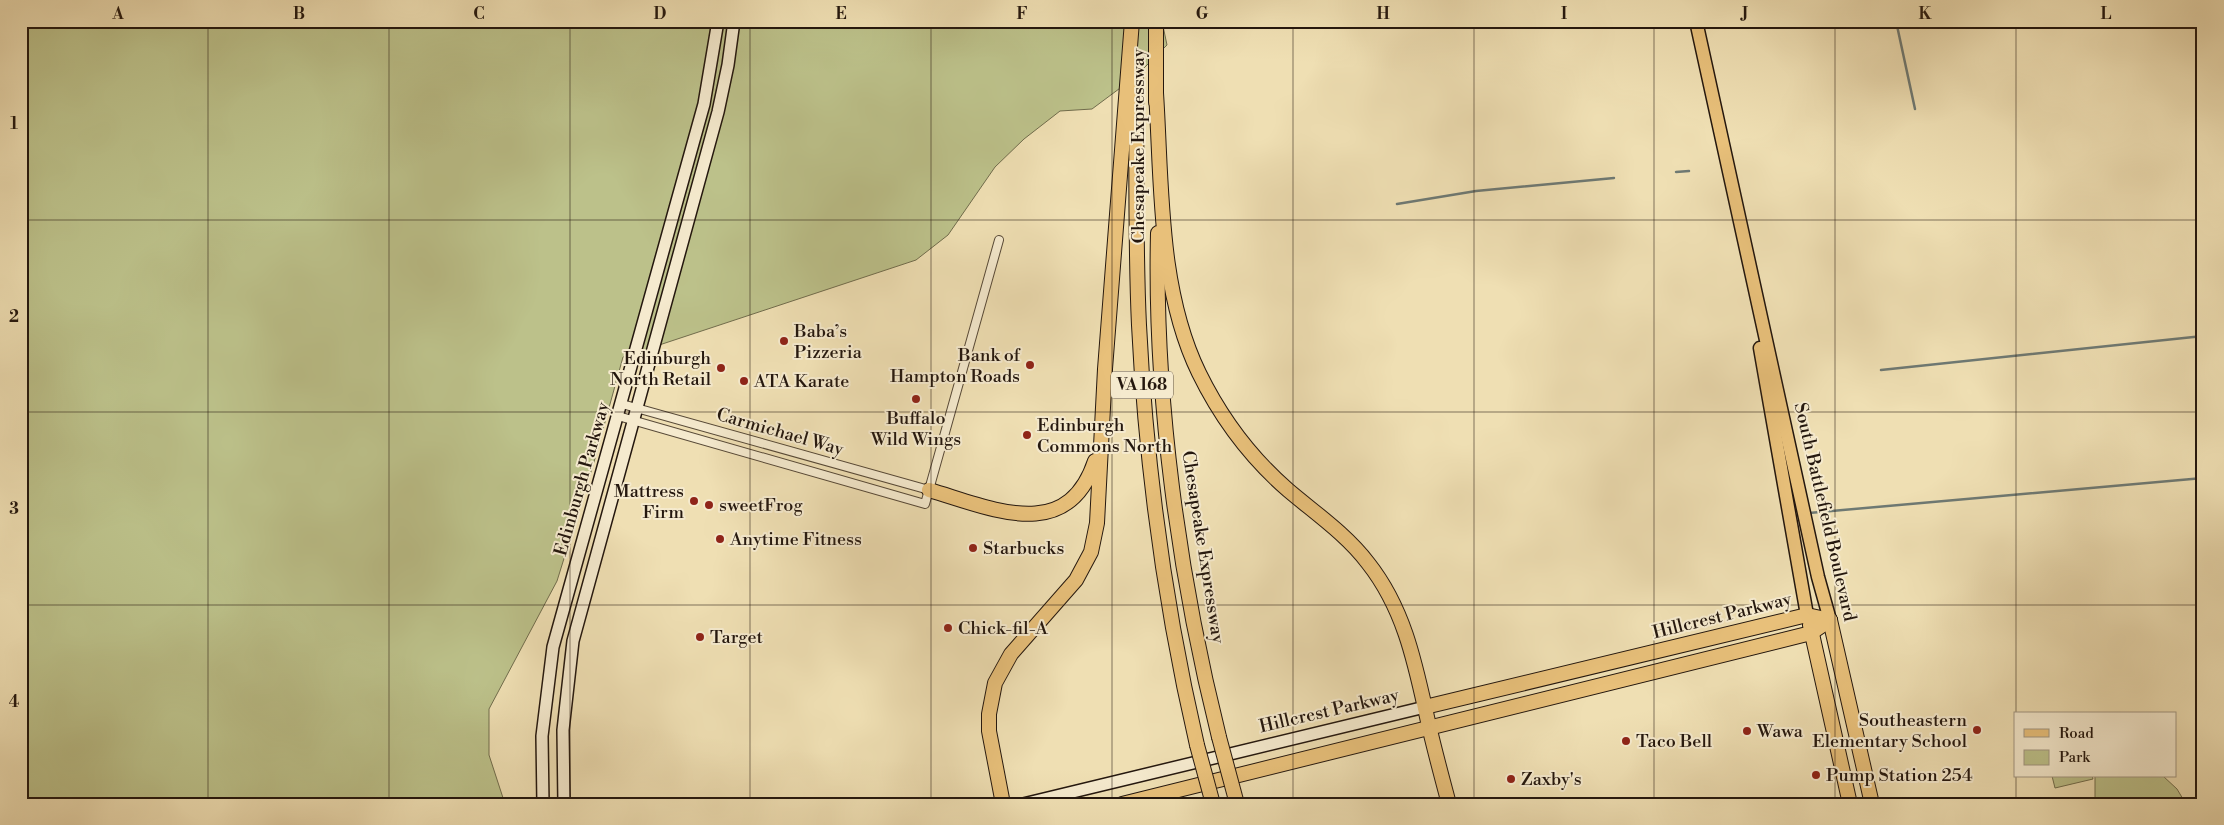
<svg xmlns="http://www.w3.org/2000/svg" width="2224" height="825" font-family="'Libre Bodoni',serif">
<rect width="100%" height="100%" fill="#efdfb3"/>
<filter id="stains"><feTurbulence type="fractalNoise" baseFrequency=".004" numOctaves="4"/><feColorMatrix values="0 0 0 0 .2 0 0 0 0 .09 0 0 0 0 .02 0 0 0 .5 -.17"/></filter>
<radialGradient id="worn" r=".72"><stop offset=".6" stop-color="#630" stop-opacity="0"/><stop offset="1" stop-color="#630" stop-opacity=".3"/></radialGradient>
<!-- green -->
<g fill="#bcc18a" stroke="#706c4c">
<polygon points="21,21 1175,21 1163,26 1167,45 1135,77 1092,109 1060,111 1024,139 995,167 948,235 916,260 623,357 594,462 557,581 489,709 489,755 505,804 21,804"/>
<polygon points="2052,776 2092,776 2093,779 2055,788"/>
<polygon points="2095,776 2163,776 2177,789 2186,804 2095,804"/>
</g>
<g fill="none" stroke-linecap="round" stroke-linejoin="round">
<!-- stream -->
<g stroke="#6e7973" stroke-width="2.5">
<polyline points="1896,21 1915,109"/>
<polyline points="1676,172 1689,171"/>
<polyline points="1397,204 1476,191 1614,178"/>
<polyline points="1881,370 2203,336"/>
<polyline points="1809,513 2203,478"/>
</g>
<!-- street casing -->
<g stroke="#574937" stroke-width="10">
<g id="street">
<polyline points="622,404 929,490"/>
<polyline points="618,416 925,504 999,240"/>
</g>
</g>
<!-- secondary casing -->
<g stroke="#24170e" stroke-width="14">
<g id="secondary">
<polyline points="543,804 542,736 553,647 704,104 718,21"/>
<polyline points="564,804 563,730 573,641 718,112 728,65 734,21"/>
<polyline points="1023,804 1425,707"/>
</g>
</g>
<!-- primary casing -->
<g stroke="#24170e" stroke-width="15">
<g id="primary">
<polyline points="1696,21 1818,577 1830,620"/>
<polyline points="1760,348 1807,615"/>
</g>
</g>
<!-- highway casing -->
<g stroke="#24170e" stroke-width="16">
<g id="highway">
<polyline points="1156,21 1156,102"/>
<path d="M1136,74C1137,158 1135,242 1139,325C1146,466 1165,607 1197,745"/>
<path d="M1156,93C1162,184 1158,289 1199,373C1221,418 1250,457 1288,490C1315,513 1346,534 1368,563C1406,611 1416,668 1429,726C1435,752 1442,778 1449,804"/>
<path d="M1158,233C1154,399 1179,577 1219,737"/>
<path d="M929,490C991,508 1067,545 1095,461"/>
<polyline points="1830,620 1872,804"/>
<polyline points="1810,625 1850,804"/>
<polyline points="1425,707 1807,615 1830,620"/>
<polyline points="1003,804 989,731 989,714 995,683 1011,654 1076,580 1091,552 1097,523 1105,369 1132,21"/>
<polyline points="1122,804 1811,633 1830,620"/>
</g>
</g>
<!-- street -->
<use href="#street" stroke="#f5eace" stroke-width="8"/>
<!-- secondary -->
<use href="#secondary" stroke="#f5eace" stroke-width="11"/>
<!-- primary -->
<use href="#primary" stroke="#e8c07a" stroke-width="12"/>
<!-- highway -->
<use href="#highway" stroke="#e8c07a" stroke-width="14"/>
<!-- highway-bridge casing -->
<g stroke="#24170e" stroke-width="16" stroke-linecap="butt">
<g id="highway-bridge">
<polyline points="1219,737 1237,804"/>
<polyline points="1197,745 1213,804"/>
</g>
</g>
<!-- highway-bridge -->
<use href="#highway-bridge" stroke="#e8c07a" stroke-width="14"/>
</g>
<!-- grid -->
<path fill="none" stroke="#24170e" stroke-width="1" stroke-opacity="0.55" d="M208,21V804M389,21V804M570,21V804M750,21V804M931,21V804M1112,21V804M1293,21V804M1474,21V804M1654,21V804M1835,21V804M2016,21V714M21,220H2203M21,412H2203M21,605H2203M2016,776V804"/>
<!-- markers -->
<g fill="#8f2418" stroke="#f5eace" stroke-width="2">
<circle cx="784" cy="341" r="5"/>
<circle cx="1030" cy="365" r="5"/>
<circle cx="721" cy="368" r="5"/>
<circle cx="744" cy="381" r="5"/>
<circle cx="916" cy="399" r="5"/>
<circle cx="1027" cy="435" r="5"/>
<circle cx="694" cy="501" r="5"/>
<circle cx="709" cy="505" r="5"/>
<circle cx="720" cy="539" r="5"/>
<circle cx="973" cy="548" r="5"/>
<circle cx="948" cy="628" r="5"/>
<circle cx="700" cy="637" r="5"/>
<circle cx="1977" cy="730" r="5"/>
<circle cx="1747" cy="731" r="5"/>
<circle cx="1626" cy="741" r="5"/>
<circle cx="1816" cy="775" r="5"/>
<circle cx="1511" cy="779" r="5"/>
</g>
<g text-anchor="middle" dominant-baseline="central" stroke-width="4" stroke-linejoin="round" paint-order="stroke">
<!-- shield labels -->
<rect fill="#f5eace" stroke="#635648" stroke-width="1" x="1111" y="371.5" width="62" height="27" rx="4"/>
<g font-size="16" font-weight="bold" fill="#24170e">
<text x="1142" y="385">VA 168</text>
</g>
<!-- street labels -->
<g font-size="18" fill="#24170e" stroke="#f5eace">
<text transform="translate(1138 146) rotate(-90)">Chesapeake Expressway</text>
<text transform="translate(780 432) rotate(16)">Carmichael Way</text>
<text transform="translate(582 479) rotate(-74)">Edinburgh Parkway</text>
<text transform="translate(1825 512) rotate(77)">South Battlefield Boulevard</text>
<text transform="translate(1203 547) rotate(81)">Chesapeake Expressway</text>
<text transform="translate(1722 616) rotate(-14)">Hillcrest Parkway</text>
<text transform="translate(1329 711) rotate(-13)">Hillcrest Parkway</text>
</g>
<!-- poi labels -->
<g font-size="18" fill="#24170e" stroke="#f5eace" text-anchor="start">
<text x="794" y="331">Baba’s<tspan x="794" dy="21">Pizzeria</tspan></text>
<text x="1020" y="355" text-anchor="end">Bank of<tspan x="1020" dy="21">Hampton Roads</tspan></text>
<text x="711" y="358" text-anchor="end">Edinburgh<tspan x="711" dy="21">North Retail</tspan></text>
<text x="754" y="381">ATA Karate</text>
<text x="916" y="418" text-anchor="middle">Buffalo<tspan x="916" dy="21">Wild Wings</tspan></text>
<text x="1037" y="425">Edinburgh<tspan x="1037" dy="21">Commons North</tspan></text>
<text x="684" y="491" text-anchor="end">Mattress<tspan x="684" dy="21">Firm</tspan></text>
<text x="719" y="505">sweetFrog</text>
<text x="730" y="539">Anytime Fitness</text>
<text x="983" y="548">Starbucks</text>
<text x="958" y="628">Chick-fil-A</text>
<text x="710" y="637">Target</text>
<text x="1967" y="720" text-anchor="end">Southeastern<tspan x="1967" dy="21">Elementary School</tspan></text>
<text x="1757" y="731">Wawa</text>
<text x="1636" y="741">Taco Bell</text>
<text x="1826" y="775">Pump Station 254</text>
<text x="1521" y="779">Zaxby's</text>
</g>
</g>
<!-- margin -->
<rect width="2224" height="825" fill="none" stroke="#efdfb3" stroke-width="55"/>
<!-- legend -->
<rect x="2014" y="712" width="162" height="65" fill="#f5eace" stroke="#a19681"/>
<rect x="2024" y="729" width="25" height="8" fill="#e8c07a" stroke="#a19681"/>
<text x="2059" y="738" font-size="15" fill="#24170e">Road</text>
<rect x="2024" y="750" width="25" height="15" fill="#bcc18a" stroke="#a19681"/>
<text x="2059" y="762" font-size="15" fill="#24170e">Park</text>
<rect x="28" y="28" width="2168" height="770" fill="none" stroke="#24170e" stroke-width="2"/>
<g font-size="16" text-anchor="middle" font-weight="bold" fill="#24170e">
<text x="118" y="19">A</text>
<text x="299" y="19">B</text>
<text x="479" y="19">C</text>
<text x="660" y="19">D</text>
<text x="841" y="19">E</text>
<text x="1022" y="19">F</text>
<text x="1202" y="19">G</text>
<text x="1383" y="19">H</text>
<text x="1564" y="19">I</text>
<text x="1745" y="19">J</text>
<text x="1925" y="19">K</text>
<text x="2106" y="19">L</text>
<text x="14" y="129">1</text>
<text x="14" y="322">2</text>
<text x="14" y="514">3</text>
<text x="14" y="707">4</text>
</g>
<rect width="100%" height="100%" filter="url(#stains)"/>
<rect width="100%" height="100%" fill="url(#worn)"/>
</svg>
